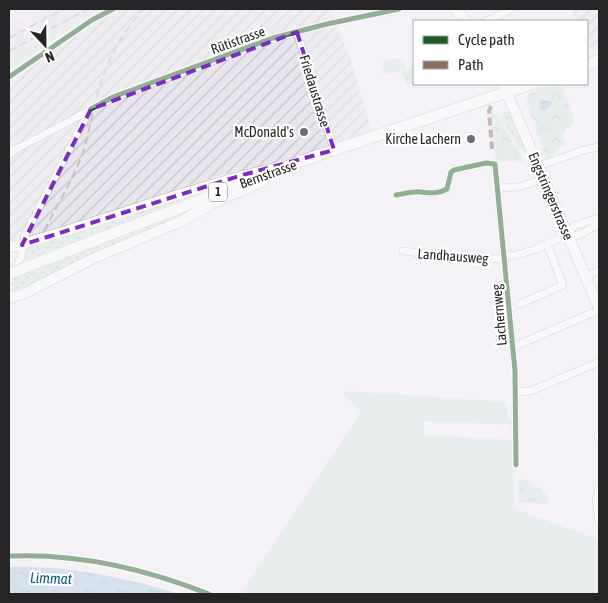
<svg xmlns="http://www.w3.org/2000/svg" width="608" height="603" font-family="'Asap Condensed',sans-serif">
<defs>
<pattern id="industrial-furrows" width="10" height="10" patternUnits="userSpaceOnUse" patternTransform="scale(1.25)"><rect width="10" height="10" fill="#e9e5ee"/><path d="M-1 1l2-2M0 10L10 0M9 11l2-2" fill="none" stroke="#c8c4cc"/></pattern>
<pattern id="grass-dots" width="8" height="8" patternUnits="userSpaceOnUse" patternTransform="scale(1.25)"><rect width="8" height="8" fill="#d9e9e2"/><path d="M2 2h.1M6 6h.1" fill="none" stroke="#bac8c2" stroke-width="1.8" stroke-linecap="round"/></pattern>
<pattern id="park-crowns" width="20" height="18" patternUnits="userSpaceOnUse" patternTransform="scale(1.25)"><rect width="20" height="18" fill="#d9e9e2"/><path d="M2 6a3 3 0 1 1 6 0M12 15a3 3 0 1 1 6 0" fill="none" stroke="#bac8c2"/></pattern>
<pattern id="water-ripples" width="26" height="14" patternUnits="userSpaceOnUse" patternTransform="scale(1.25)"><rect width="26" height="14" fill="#afcce0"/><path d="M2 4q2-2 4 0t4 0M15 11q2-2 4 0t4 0" fill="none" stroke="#96afc0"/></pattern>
</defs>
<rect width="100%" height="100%" fill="#f4f2f6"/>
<!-- commercial -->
<polygon fill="#f6e9f2" points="9,9 43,9 9,27"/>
<!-- industrial -->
<g fill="url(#industrial-furrows)">
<polygon points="118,9 330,9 352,64 371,130 293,159 221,175 92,218 9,242 9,79 92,22"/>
<polygon points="571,9 599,9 599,50 592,52 587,41 587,21 577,21"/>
</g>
<!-- built -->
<polygon fill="#e9e5ee" points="43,9 109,9 77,28 75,23 9,59 9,27"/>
<!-- grass -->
<g fill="url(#grass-dots)">
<polygon points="275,24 278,29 282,27 283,30 262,38 259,37 262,35 261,32"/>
<polygon points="414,67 414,83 406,86 402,71"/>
<polygon points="509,110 528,153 520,149 501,118 503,113"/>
<polygon points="239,180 175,202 144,216 23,261 27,247"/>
<polygon points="204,205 41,282 14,292 11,290 14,278"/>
</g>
<!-- park -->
<g fill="url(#park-crowns)">
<path d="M553,84H561L575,121L570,125L569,128H566L563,136L567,145L558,148L553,157L546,160L526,100C529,90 543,88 553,84Z"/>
<polygon points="491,110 499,118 524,162 495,161"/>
<path d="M518,479L529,480C539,493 547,485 548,504L518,502Z"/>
</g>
<!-- garden -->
<g fill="#d9e9e2">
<polygon points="75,23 76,24 9,70 9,59"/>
<polygon points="402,57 406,69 384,75 381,63"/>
<polygon points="345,391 507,402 508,419 514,420 514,425 424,421 423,435 514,440 515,509 599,540 599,594 241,594 361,413 344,394"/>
</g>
<!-- water -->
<g fill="url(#water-ripples)">
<polygon points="545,100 552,102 552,105 545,111 539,109 540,102"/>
<path d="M9,567C67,565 123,577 179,594H9Z"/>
</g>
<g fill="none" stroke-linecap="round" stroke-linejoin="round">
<!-- street casing -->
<g stroke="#b3b1b4" stroke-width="8">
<g id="street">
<polyline points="486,21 512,9"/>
<polyline points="297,32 334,150"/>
<polyline points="16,149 68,122 109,99 273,38 327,24 399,9"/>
<polyline points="9,150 16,149 9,155"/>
<polyline points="538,166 584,150 599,147"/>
<polyline points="497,188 518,187 543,179"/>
<path d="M396,195C404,194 413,191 421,192C431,193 438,194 447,189L451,172L454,170L486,163L495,164L515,371L516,465"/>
<polyline points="568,234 577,236 599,224"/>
<polyline points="403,251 460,258 504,259"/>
<polyline points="504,256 516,255 536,249 568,234 574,226 599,218"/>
<polyline points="585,276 599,271"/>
<polyline points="9,281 21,257 25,235 89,111"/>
<polyline points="520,304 563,285 547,244"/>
<polyline points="513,347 599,310"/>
<polyline points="516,392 531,391 599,362"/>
<polyline points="598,436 599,440"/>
<polyline points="599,487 596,500 599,522"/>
</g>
</g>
<!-- secondary casing -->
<g stroke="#b3b1b4" stroke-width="11">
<g id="secondary">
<polyline points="455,9 466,21"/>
<polyline points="503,84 599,308"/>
<path d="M9,247L22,245L28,242C110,219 189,188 271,169"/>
<polyline points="9,298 23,294 92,259 177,223 220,200 262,182 267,176"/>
</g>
</g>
<!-- primary casing -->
<g stroke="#b3b1b4" stroke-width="12">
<g id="primary">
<polyline points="587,65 599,60"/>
<polyline points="47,259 304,160 531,84"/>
</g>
</g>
<!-- street -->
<use href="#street" stroke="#fdfdfe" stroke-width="7"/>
<!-- secondary -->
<use href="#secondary" stroke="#fdfdfe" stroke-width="10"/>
<!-- primary -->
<use href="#primary" stroke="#fdfdfe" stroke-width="11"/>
<!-- rail -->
<g stroke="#c2c2c3" stroke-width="2" stroke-dasharray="8 4" stroke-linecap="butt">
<polyline points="9,38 64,9"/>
<polyline points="9,51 88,9"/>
<path d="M44,231C57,205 73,180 83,152C90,130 93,107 100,85C108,58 125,30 143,9"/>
</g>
<!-- primary-bridge casing -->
<g stroke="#b3b1b4" stroke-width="12" stroke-linecap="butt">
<polyline id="primary-bridge" points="9,274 47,259"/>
</g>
<!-- primary-bridge -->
<use href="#primary-bridge" stroke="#fdfdfe" stroke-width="11"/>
<!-- quiet -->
<polyline stroke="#8d6e63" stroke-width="4" stroke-dasharray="8 4" stroke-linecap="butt" points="491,106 489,111 492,149"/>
<!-- cycleway casing -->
<g stroke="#fff" stroke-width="8">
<g id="cycleway">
<polyline points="9,77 92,20 113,9"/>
<polyline points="91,109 113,97 273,38 327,24 399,9"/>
<path d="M396,195C404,194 413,191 421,192C431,193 438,194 447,189L451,172L454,170L486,163L495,164L515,371L516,465"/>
<path d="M9,556C77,553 146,569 209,594"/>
</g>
</g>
<!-- cycleway -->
<use href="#cycleway" stroke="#1b5e20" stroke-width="5"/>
</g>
<!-- marked area -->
<path d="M0 0H608V603H0ZM297,32L334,150L239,176L22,245L91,109Z" fill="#f4f2f6" fill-opacity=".55" fill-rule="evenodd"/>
<path fill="none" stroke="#7b2cbf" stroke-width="4" stroke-dasharray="10 6" stroke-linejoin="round" d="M297,32L334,150L239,176L22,245L91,109Z"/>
<!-- markers -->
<g fill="#6d6c6f" stroke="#fff" stroke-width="2">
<circle cx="304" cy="132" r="5"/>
<circle cx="471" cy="139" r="5"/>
</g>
<g text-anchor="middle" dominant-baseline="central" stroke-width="4.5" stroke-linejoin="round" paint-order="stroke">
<!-- shield labels -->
<rect fill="#fff" stroke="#666667" stroke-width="1" x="209" y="182.5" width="18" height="19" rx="4"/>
<g font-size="12" font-weight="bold" fill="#252426">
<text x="218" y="192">1</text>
</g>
<!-- street labels -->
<g font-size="14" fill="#252426" stroke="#fff">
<text transform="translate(238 40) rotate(-20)">Rütistrasse</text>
<text transform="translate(315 91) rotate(73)">Friedaustrasse</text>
<text transform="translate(268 174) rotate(-20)">Bernstrasse</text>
<text transform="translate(551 196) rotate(67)">Engstringerstrasse</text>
<text transform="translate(453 256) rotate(4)">Landhausweg</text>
<text transform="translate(499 315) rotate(-95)">Lachernweg</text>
</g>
<!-- poi labels -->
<g font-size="14" fill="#252426" stroke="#fff" text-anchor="end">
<text x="294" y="132">McDonald's</text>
<text x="461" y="139">Kirche Lachern</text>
</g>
<!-- water labels -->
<g font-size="15" font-style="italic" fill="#14597f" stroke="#fff">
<text transform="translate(51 578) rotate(2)">Limmat</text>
</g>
</g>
<!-- border -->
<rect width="608" height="603" fill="none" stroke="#252426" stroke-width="20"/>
<!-- legend -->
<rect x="413" y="20" width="175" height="65" fill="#ffffff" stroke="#a8a7a8"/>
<rect x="423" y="36" width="25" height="8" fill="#1b5e20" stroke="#a8a7a8"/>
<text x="458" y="45" font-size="15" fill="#252426">Cycle path</text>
<rect x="423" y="61" width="25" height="8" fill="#8d6e63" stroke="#a8a7a8"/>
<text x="458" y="70" font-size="15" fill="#252426">Path</text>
<!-- north arrow -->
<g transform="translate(45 45) rotate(158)" stroke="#ffffff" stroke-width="4" paint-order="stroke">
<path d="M0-4L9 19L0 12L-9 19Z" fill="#252426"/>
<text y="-8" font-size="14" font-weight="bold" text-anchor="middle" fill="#252426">N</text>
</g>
</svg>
